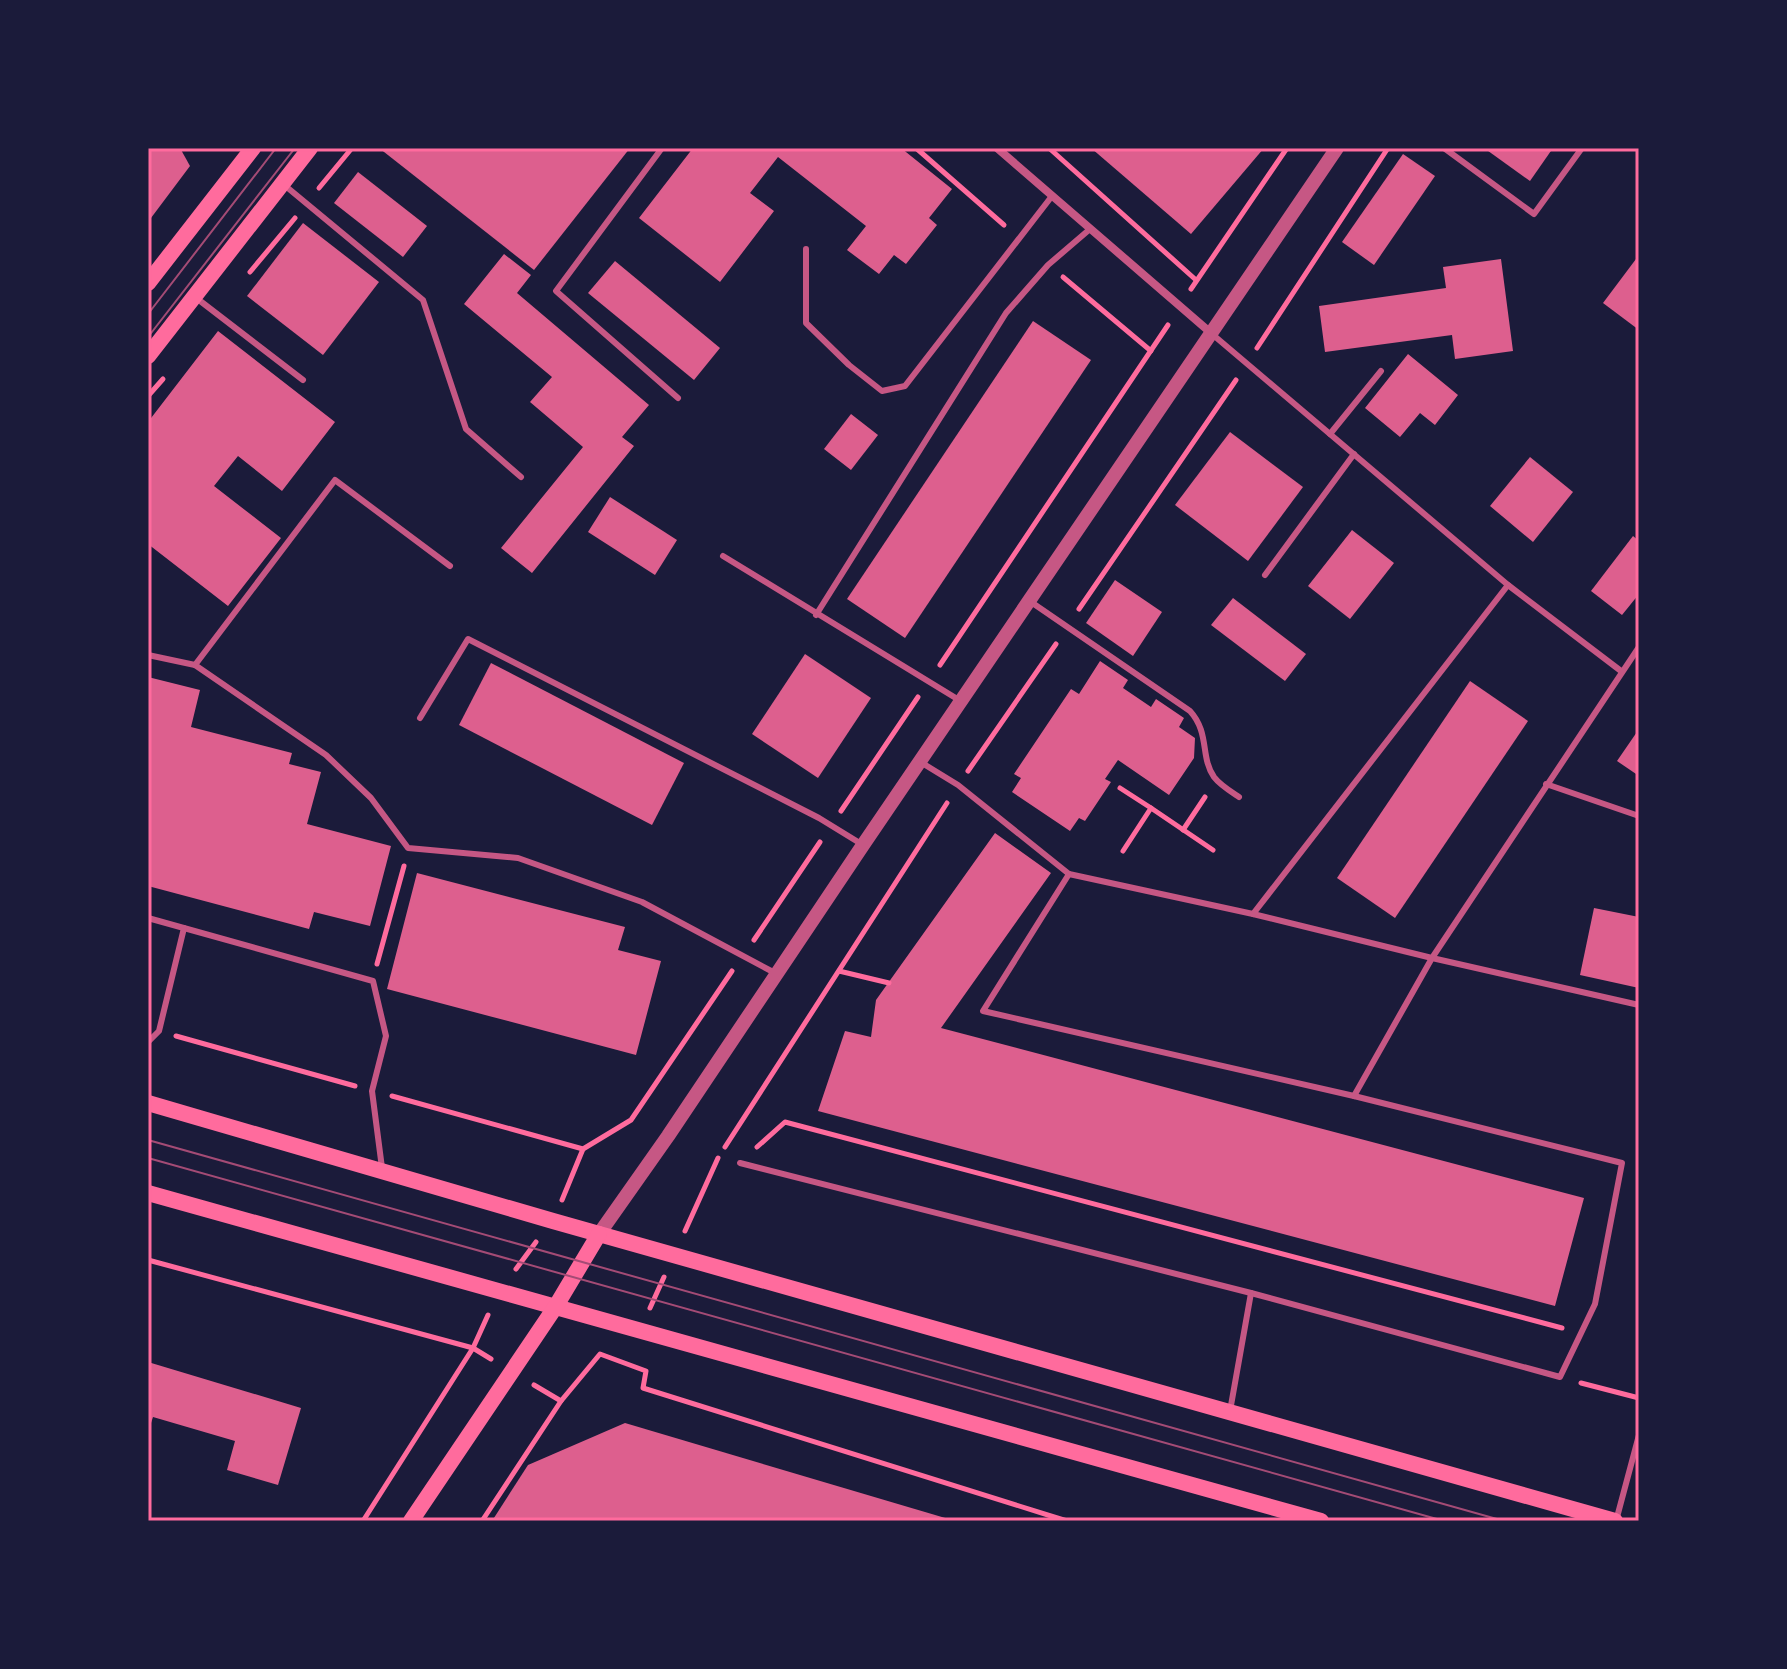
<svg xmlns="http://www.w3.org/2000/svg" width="1787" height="1669" font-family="Literata,serif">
<rect width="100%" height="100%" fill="#1b1b3a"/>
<!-- building -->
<g fill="#dd5f8e">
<polygon points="148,148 180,148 190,166 148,222"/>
<polygon points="379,148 630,148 534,270"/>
<polygon points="693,148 901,148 952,189 929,218 937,225 906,264 894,255 879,274 847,250 866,226 778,157 750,193 774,211 720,282 639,218"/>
<polygon points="1091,148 1264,148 1191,234"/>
<polygon points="1484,148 1553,148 1530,181"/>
<polygon points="1403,154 1435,176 1374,265 1342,242"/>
<polygon points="358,172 427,226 403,257 334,203"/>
<polygon points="303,223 379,282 323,355 247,296"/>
<polygon points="504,254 531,275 517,293 649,405 622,437 634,446 532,573 501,548 583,447 530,402 552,377 464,304"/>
<polygon points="1639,255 1639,330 1603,303"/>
<polygon points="1501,259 1513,351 1455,359 1452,335 1325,352 1319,306 1446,288 1443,267"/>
<polygon points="615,261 720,348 694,380 588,293"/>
<polygon points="1033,321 1091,360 905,638 847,599"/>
<polygon points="218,331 335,422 282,491 238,456 214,486 281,538 228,606 148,544 148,422"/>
<polygon points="1408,354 1458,395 1435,425 1420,413 1400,437 1365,408"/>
<polygon points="851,414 878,435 851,470 824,449"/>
<polygon points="1230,432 1303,487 1248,561 1175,505"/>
<polygon points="1530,457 1573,492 1533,542 1490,506"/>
<polygon points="610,497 677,540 655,575 588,532"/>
<polygon points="1352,530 1394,563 1350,619 1308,586"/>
<polygon points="1633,536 1639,541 1639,594 1622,615 1591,591"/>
<polygon points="1115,580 1162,612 1133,656 1086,623"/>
<polygon points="1233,598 1306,654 1285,681 1211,625"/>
<polygon points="805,654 871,698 818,778 752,734"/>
<polygon points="1100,661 1128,680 1123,688 1151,707 1156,699 1184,718 1179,727 1195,738 1194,758 1169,795 1118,760 1105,779 1111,782 1085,821 1079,818 1070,831 1012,792 1021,778 1014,774 1071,689 1079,694"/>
<polygon points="491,663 684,763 652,825 459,725"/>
<polygon points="148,677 200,690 191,727 292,753 289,764 321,772 307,824 391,846 370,926 314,912 309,929 148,886"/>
<polygon points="1470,681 1528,721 1395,918 1337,878"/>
<polygon points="1639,729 1639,776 1617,761"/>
<polygon points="995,833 1051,873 941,1028 1584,1198 1555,1306 818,1111 845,1031 871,1037 876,1000"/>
<polygon points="417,873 625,927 618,950 661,961 636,1055 387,989"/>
<polygon points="1594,908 1639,917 1639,988 1580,975"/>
<polygon points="148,1362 301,1408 278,1485 227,1470 235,1441 153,1417 148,1432"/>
<polygon points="625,1423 952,1520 952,1521 492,1521 528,1465"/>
</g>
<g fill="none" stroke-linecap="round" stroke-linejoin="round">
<!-- path -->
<g stroke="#ff6b9d" stroke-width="5">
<polyline points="916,148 1004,225"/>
<polyline points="1049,148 1196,280"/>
<polyline points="319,188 352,148"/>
<polyline points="250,272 295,218"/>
<polyline points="1063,277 1151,351"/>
<polyline points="1191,289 1287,148"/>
<polyline points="1257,348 1388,148"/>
<polyline points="148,396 163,379"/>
<polyline points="1079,609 1236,380"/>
<polyline points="940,665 1168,325"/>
<polyline points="968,771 1056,644"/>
<polyline points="1120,788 1151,808"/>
<polyline points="841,811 918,697"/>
<polyline points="1183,830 1205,797"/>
<polyline points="1123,851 1151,808 1213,850"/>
<polyline points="754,940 820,842"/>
<polyline points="377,964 404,866"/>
<polyline points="839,971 889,983"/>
<polyline points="176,1036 355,1086"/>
<polyline points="392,1096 583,1149 631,1120 732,971"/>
<polyline points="725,1147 947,803"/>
<polyline points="757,1147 785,1122 1562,1328"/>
<polyline points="562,1200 583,1149"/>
<polyline points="685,1231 718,1158"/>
<polyline points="148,1260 473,1348 363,1521"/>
<polyline points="516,1269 536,1242"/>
<polyline points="650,1308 664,1277"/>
<polyline points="488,1315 473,1348 491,1359"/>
<polyline points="1581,1383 1639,1398"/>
<polyline points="534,1385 561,1401 600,1354 646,1371 643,1388 1067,1521"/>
<polyline points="482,1521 561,1401"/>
</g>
<!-- service -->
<g stroke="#c65784" stroke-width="6">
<polyline points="662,148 556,291 678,398"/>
<polyline points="1444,148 1534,214 1582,148"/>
<polyline points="283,184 423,300 466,429 521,477"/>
<polyline points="806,249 806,323 849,365 882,391 905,386 1052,196"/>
<polyline points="195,297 303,380"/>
<polyline points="1212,334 1508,585 1621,671"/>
<polyline points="1330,434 1381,371"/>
<polyline points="723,556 959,700"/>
<polyline points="1265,575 1354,454"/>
<path d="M1031,602L1190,711C1210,733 1200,757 1214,777C1220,785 1230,791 1239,797"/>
<polyline points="816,615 1006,313 1048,265 1090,229"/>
<polyline points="148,655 195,665 326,755 371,798 408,848 518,858 642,902 775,973"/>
<polyline points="195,665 335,480 450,566"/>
<polyline points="420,718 468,639 819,818 863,845"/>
<polyline points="1546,784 1639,816"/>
<polyline points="1069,874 1253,914 1432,958 1639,647"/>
<polyline points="1253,914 1508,585"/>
<polyline points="148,918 373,981 386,1036 372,1091 382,1168"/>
<polyline points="148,1042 159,1031 184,928"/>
<polyline points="1354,1096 1432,958 1639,1005"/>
<polyline points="740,1163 1251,1293 1560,1377 1595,1304 1622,1163 1354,1096 983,1011 1069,874 958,785 922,763"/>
<polyline points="1230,1411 1251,1293"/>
<polyline points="1616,1521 1639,1435"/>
</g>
<!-- minor -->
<polyline stroke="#c65784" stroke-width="8" points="997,148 1211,333"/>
<!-- tertiary -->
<polyline stroke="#c65784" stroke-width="14" points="599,1234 668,1136 863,845 1337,148"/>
<!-- secondary -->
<g stroke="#ff6b9d" stroke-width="16">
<polyline points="148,283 253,148"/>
<polyline points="148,356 310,148"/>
<polyline points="148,1103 553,1221 1615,1521"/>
<polyline points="148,1193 1321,1521"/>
<polyline points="411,1521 556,1306 599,1234"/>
</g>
<!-- tram -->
<g stroke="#a44b75" stroke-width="2">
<polyline points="148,314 276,148"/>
<polyline points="148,337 295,148"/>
<polyline points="148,1140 1504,1521"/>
<polyline points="148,1158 1444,1521"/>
</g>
</g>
<!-- border -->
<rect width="1787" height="1669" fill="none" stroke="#1b1b3a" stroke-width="300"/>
<rect x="150" y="150" width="1487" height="1369" fill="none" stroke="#ff6b9d" stroke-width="3"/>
</svg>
